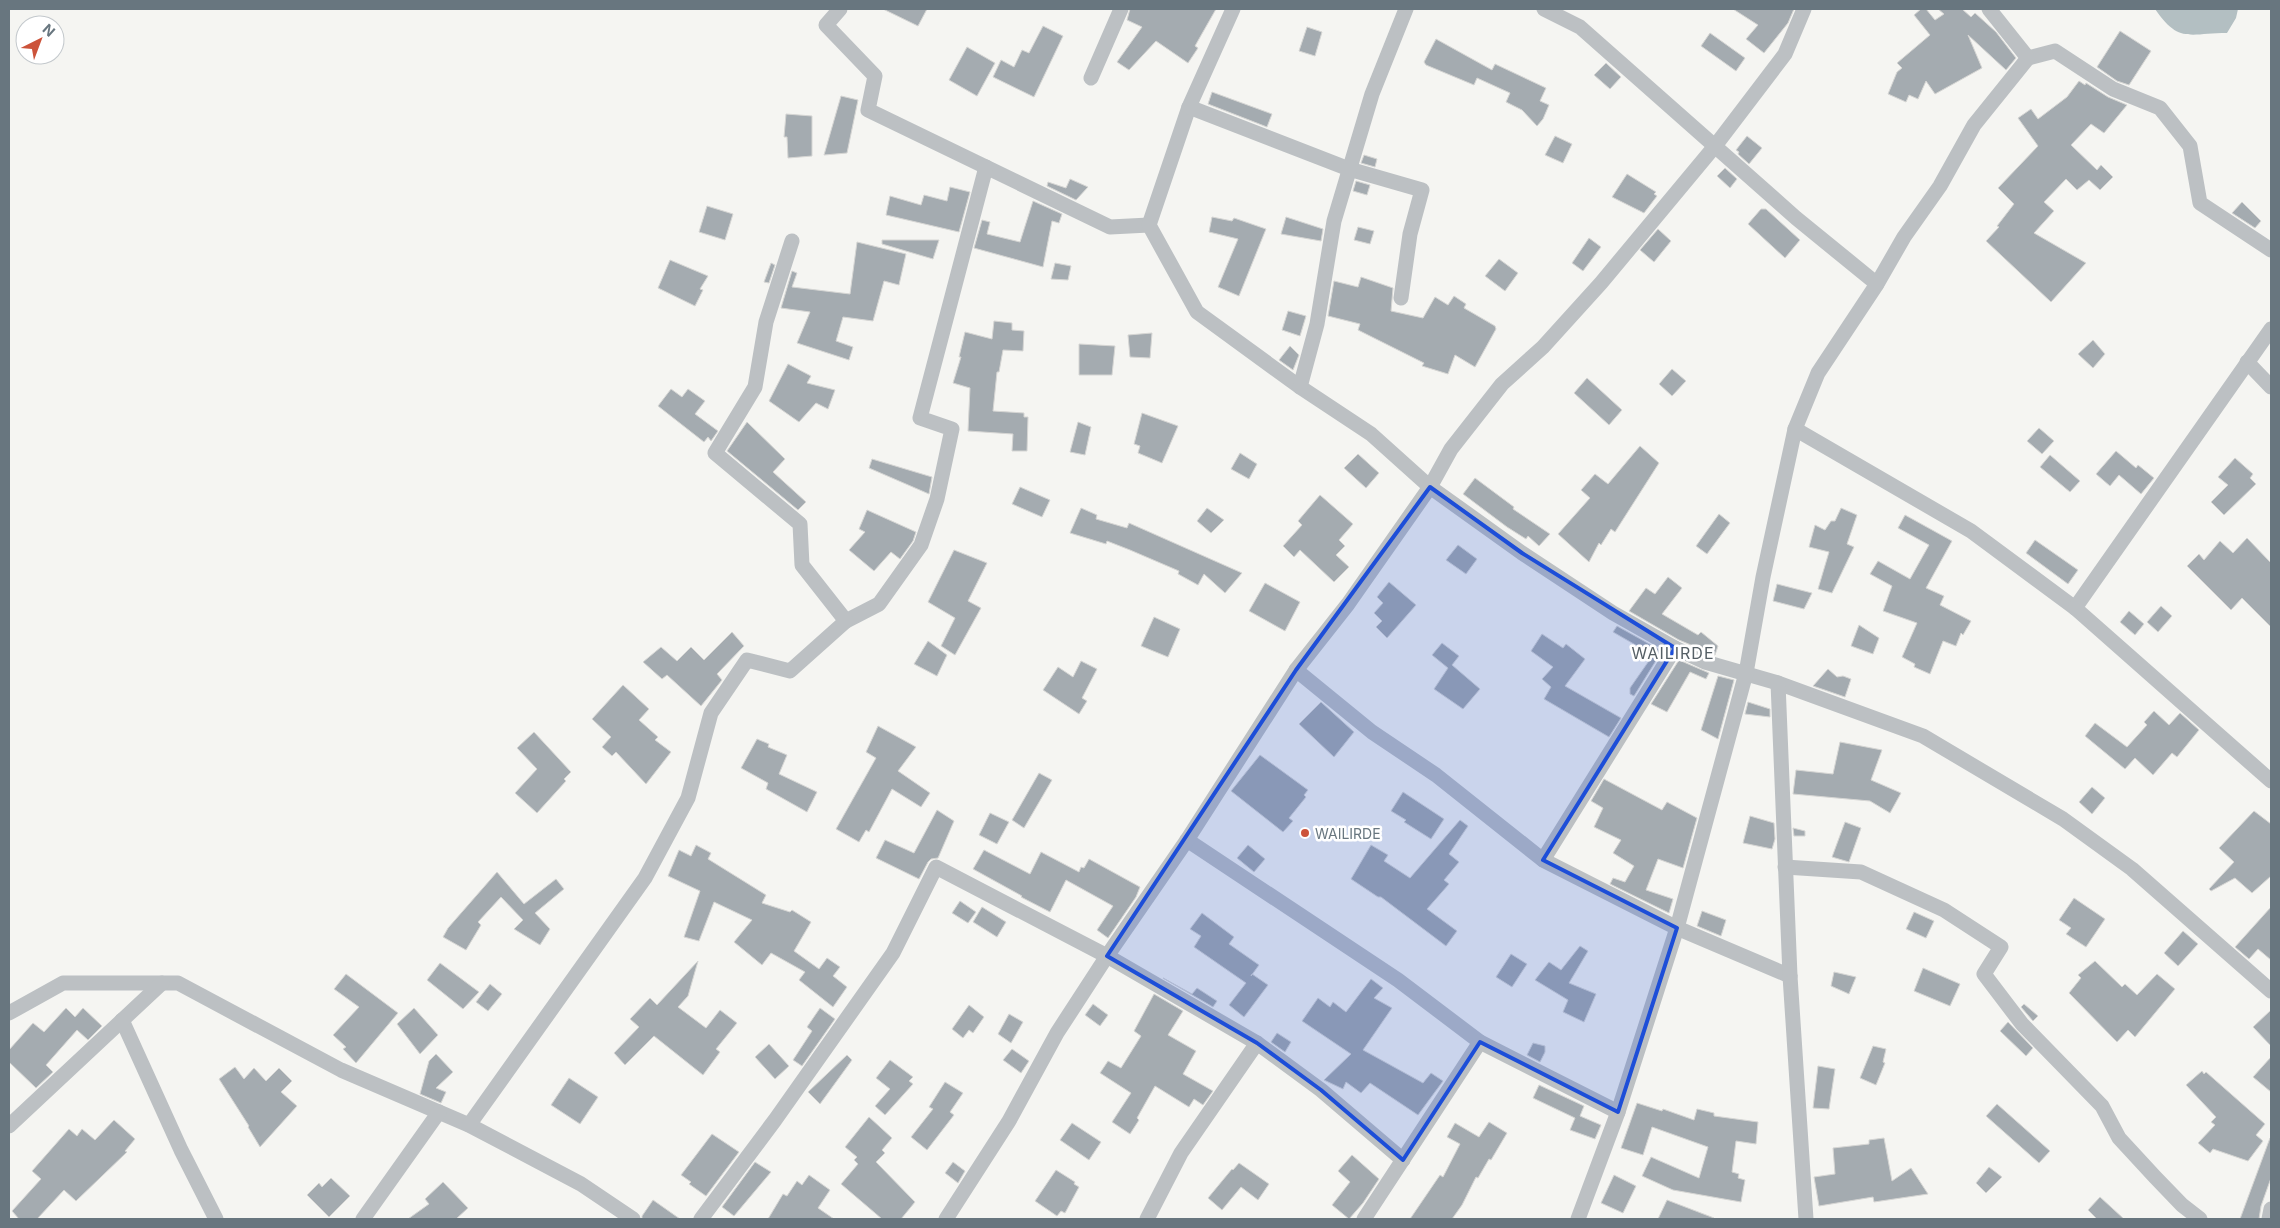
<svg xmlns="http://www.w3.org/2000/svg" width="2280" height="1228" font-family="Inter,sans-serif">
<rect width="100%" height="100%" fill="#f5f5f2"/>
<!-- water -->
<path fill="#b3bfc2" d="M2155,9H2238L2236,18L2227,33C2189,33 2179,44 2155,9Z"/>
<!-- building -->
<g fill="#a4abb0" stroke="#d6d6d4">
<polygon points="883,9 927,9 918,26"/>
<polygon points="1130,9 1216,9 1195,46 1198,48 1188,63 1156,41 1129,70 1117,62 1142,27 1127,20"/>
<polygon points="1733,9 1794,9 1788,23 1764,53 1746,39 1758,25"/>
<polygon points="1921,9 1926,9 1935,20 1944,14 1938,9 1962,9 1971,17 1975,13 1996,32 2016,58 2006,70 1968,35 1982,68 1935,94 1926,81 1918,99 1909,95 1906,102 1888,94 1897,72 1902,68 1897,63 1930,35 1914,15"/>
<polygon points="1043,26 1063,36 1034,97 993,77 1001,60 1014,67 1022,50 1029,53"/>
<polygon points="1307,27 1322,32 1315,56 1299,51"/>
<polygon points="2120,31 2151,51 2129,85 2117,81 2097,67"/>
<polygon points="1710,33 1745,58 1736,71 1701,46"/>
<polygon points="1436,39 1492,70 1495,64 1546,88 1540,101 1549,105 1543,119 1537,126 1522,110 1506,102 1510,93 1477,78 1474,85 1426,65 1424,62"/>
<polygon points="967,47 995,63 977,96 949,80"/>
<polygon points="1606,63 1621,77 1610,89 1594,75"/>
<polygon points="2079,81 2085,85 2086,83 2108,97 2127,105 2104,133 2091,124 2071,145 2097,170 2101,165 2113,177 2100,190 2089,180 2077,190 2066,179 2044,202 2054,211 2034,233 2086,263 2051,302 1986,241 1999,227 1997,226 2014,204 1998,188 2038,146 2018,118 2031,109 2038,119 2067,97"/>
<polygon points="1212,92 1272,114 1267,127 1208,104"/>
<polygon points="841,96 858,100 847,153 824,155"/>
<polygon points="786,114 812,116 812,156 788,158 787,137 784,137"/>
<polygon points="1555,136 1572,144 1563,163 1545,155"/>
<polygon points="1747,136 1762,148 1749,164 1738,154 1739,152 1736,150"/>
<polygon points="1364,155 1377,159 1375,167 1361,163"/>
<polygon points="1725,168 1737,179 1730,188 1717,176"/>
<polygon points="1627,174 1656,192 1654,194 1657,196 1644,213 1612,197"/>
<polygon points="1070,179 1088,187 1076,200 1047,186 1048,182 1066,188"/>
<polygon points="1356,181 1370,185 1367,195 1353,191"/>
<polygon points="950,187 970,192 959,232 886,215 890,196 921,205 924,195 947,201"/>
<polygon points="1033,201 1062,214 1059,223 1052,221 1043,267 974,248 982,220 990,222 987,234 1020,242"/>
<polygon points="2242,202 2261,221 2255,228 2232,213"/>
<polygon points="707,206 733,214 725,240 699,232"/>
<polygon points="1761,209 1766,209 1800,240 1785,258 1748,224"/>
<polygon points="1212,217 1232,221 1234,218 1266,229 1239,296 1218,287 1238,239 1209,232"/>
<polygon points="1286,217 1323,229 1321,241 1281,234"/>
<polygon points="1358,227 1374,231 1370,244 1354,240"/>
<polygon points="1658,229 1671,241 1654,262 1640,250"/>
<polygon points="1589,238 1601,247 1583,271 1572,263"/>
<polygon points="882,240 939,240 933,259 882,244"/>
<polygon points="857,242 906,254 899,285 884,281 873,321 843,317 836,341 853,347 849,360 797,343 810,312 781,308 792,271 797,273 792,287 850,294"/>
<polygon points="1499,259 1518,273 1505,291 1485,276"/>
<polygon points="670,260 708,276 700,289 703,290 695,306 658,288"/>
<polygon points="771,263 775,265 769,283 764,282"/>
<polygon points="1055,263 1071,266 1068,280 1051,279"/>
<polygon points="1361,277 1393,288 1391,311 1423,318 1435,297 1448,305 1454,296 1466,304 1464,308 1495,326 1496,329 1475,367 1455,355 1448,374 1422,366 1424,363 1358,330 1360,324 1328,316 1334,281 1358,287"/>
<polygon points="1288,311 1306,316 1300,336 1282,330"/>
<polygon points="994,321 1012,323 1012,330 1024,331 1023,351 1003,350 999,372 997,372 993,411 1024,413 1024,417 1028,417 1027,451 1012,451 1013,434 968,431 970,388 953,383 961,357 959,357 965,332 992,339"/>
<polygon points="1152,333 1150,358 1130,357 1128,335"/>
<polygon points="2093,340 2105,354 2093,368 2078,354"/>
<polygon points="1079,344 1115,346 1112,375 1079,375"/>
<polygon points="1290,346 1299,355 1293,370 1279,360"/>
<polygon points="788,364 811,376 807,383 835,390 828,409 816,403 799,422 769,401"/>
<polygon points="1672,369 1686,381 1672,396 1659,384"/>
<polygon points="1587,378 1622,410 1609,425 1574,393"/>
<polygon points="671,389 682,397 688,389 705,401 695,414 718,431 711,441 708,437 704,442 658,406"/>
<polygon points="1142,413 1178,426 1162,463 1138,453 1140,446 1134,444"/>
<polygon points="747,422 785,459 773,472 806,502 798,510 727,451"/>
<polygon points="1078,422 1091,427 1085,455 1070,452"/>
<polygon points="2039,428 2054,441 2042,454 2027,441"/>
<polygon points="1640,446 1659,463 1615,532 1611,529 1601,545 1599,543 1589,562 1558,534 1590,498 1581,490 1595,474 1608,484"/>
<polygon points="2116,451 2136,468 2138,465 2154,478 2141,494 2119,475 2110,486 2096,474"/>
<polygon points="1240,453 1257,464 1249,479 1231,469"/>
<polygon points="1358,454 1379,473 1366,488 1344,468"/>
<polygon points="2050,455 2080,481 2070,492 2040,467"/>
<polygon points="2235,458 2253,474 2250,478 2256,484 2224,515 2211,502 2228,485 2218,477"/>
<polygon points="872,459 932,477 929,494 869,468"/>
<polygon points="1475,478 1514,507 1513,509 1550,534 1539,546 1528,536 1526,539 1507,527 1463,494"/>
<polygon points="1020,487 1050,500 1042,517 1012,504"/>
<polygon points="1320,495 1353,524 1339,540 1345,546 1336,555 1349,567 1334,582 1300,550 1294,557 1283,546 1302,525 1298,521"/>
<polygon points="1081,508 1097,515 1096,519 1127,528 1129,523 1242,573 1225,593 1204,574 1198,585 1178,574 1179,571 1130,550 1107,541 1106,544 1070,533"/>
<polygon points="1207,508 1224,520 1211,533 1197,521"/>
<polygon points="1841,508 1857,515 1847,544 1854,547 1832,593 1818,589 1829,552 1809,547 1815,525 1825,530 1831,521 1835,521"/>
<polygon points="867,510 916,532 913,541 900,559 891,552 874,571 849,550 865,532 859,529"/>
<polygon points="1719,514 1730,523 1707,554 1696,546"/>
<polygon points="1905,515 1952,541 1926,588 1944,596 1940,605 1971,621 1963,635 1961,633 1956,646 1943,641 1930,674 1914,667 1915,664 1902,657 1917,623 1883,611 1892,586 1870,574 1878,561 1910,579 1929,545 1898,528"/>
<polygon points="2247,538 2271,563 2271,627 2242,598 2231,610 2187,566 2199,554 2204,560 2220,541 2233,553"/>
<polygon points="2035,540 2078,570 2068,584 2026,553"/>
<polygon points="1458,545 1477,559 1466,574 1446,560"/>
<polygon points="954,550 987,563 968,601 981,608 955,655 941,646 955,618 928,602"/>
<polygon points="1668,577 1682,588 1662,614 1698,635 1701,632 1718,646 1715,655 1679,640 1629,611 1646,588 1655,594"/>
<polygon points="1389,582 1416,605 1387,638 1376,627 1382,621 1374,613 1383,603 1377,597"/>
<polygon points="1265,583 1300,602 1285,631 1249,611"/>
<polygon points="1777,584 1812,593 1804,609 1773,601"/>
<polygon points="2161,606 2172,616 2158,632 2147,622"/>
<polygon points="2129,611 2144,624 2135,635 2120,622"/>
<polygon points="1154,617 1180,629 1168,657 1141,646"/>
<polygon points="1859,625 1879,638 1873,654 1851,646"/>
<polygon points="1617,626 1662,651 1634,696 1630,694 1630,688 1653,655 1613,632"/>
<polygon points="732,632 744,646 717,674 722,680 701,706 667,675 662,679 643,662 661,647 677,661 691,647 704,660"/>
<polygon points="1542,634 1563,648 1566,644 1585,659 1565,686 1621,718 1609,737 1544,699 1551,687 1542,679 1553,667 1531,651"/>
<polygon points="928,641 947,655 937,676 914,664"/>
<polygon points="1442,643 1459,656 1452,665 1480,689 1463,709 1434,689 1448,668 1432,655"/>
<polygon points="1679,660 1709,673 1706,679 1690,672 1667,712 1651,704"/>
<polygon points="1081,661 1097,669 1082,698 1087,701 1079,714 1043,690 1058,667 1073,677"/>
<polygon points="1828,669 1837,677 1843,676 1851,679 1845,697 1813,686"/>
<polygon points="1718,676 1734,680 1718,739 1701,730"/>
<polygon points="623,685 649,709 639,720 658,737 655,740 671,752 646,784 616,752 612,756 602,747 611,737 592,719"/>
<polygon points="1321,702 1354,732 1334,757 1299,724"/>
<polygon points="1748,702 1770,709 1770,717 1745,714"/>
<polygon points="2154,711 2169,725 2180,713 2199,730 2177,757 2172,753 2153,775 2135,758 2125,769 2085,736 2095,723 2127,747 2147,725 2144,722"/>
<polygon points="878,726 916,747 898,771 930,793 921,807 892,789 869,832 866,830 859,842 836,829 876,758 866,752"/>
<polygon points="534,732 571,772 564,779 566,781 537,813 515,793 537,769 517,748"/>
<polygon points="757,739 769,744 768,747 787,755 779,774 817,792 807,812 766,789 768,783 741,768"/>
<polygon points="1840,742 1882,750 1871,780 1901,793 1890,813 1870,801 1793,794 1796,770 1833,774"/>
<polygon points="1260,755 1308,790 1304,795 1306,797 1289,818 1293,821 1283,832 1231,791"/>
<polygon points="1039,773 1052,780 1024,828 1012,820"/>
<polygon points="1604,779 1662,810 1667,802 1697,818 1683,868 1658,859 1646,890 1673,899 1669,913 1610,884 1613,878 1625,882 1634,866 1613,853 1621,840 1594,827 1603,808 1591,801"/>
<polygon points="2092,787 2105,798 2092,814 2079,802"/>
<polygon points="1403,792 1444,819 1431,839 1404,822 1406,820 1391,811"/>
<polygon points="937,810 954,821 938,858 931,859 928,862 919,879 876,858 885,840 914,853"/>
<polygon points="2254,811 2271,824 2271,876 2252,893 2235,878 2211,891 2209,889 2234,862 2219,848"/>
<polygon points="990,813 1009,822 997,844 979,835"/>
<polygon points="1750,816 1774,823 1775,839 1772,849 1743,843"/>
<polygon points="1460,820 1468,826 1449,854 1459,862 1444,880 1449,884 1427,909 1457,931 1446,946 1381,897 1378,897 1351,879 1371,845 1388,855 1384,861 1410,878"/>
<polygon points="1845,822 1861,828 1849,862 1832,857"/>
<polygon points="1793,828 1805,831 1805,836 1794,836"/>
<polygon points="696,845 711,853 708,859 766,895 762,903 790,912 792,910 811,922 794,951 819,969 827,958 840,967 833,976 847,987 833,1007 799,980 805,972 771,953 762,965 734,942 752,920 714,902 699,941 684,937 700,891 668,876 679,850 691,856"/>
<polygon points="1248,845 1265,859 1254,872 1237,858"/>
<polygon points="984,850 1030,874 1041,852 1079,872 1081,867 1084,868 1089,859 1140,887 1136,897 1108,938 1097,930 1113,906 1066,880 1050,912 1021,897 1022,896 973,869"/>
<polygon points="497,872 524,904 556,879 564,889 535,913 550,929 540,945 514,929 523,920 501,897 478,922 481,925 466,950 443,937 448,928"/>
<polygon points="2074,898 2105,919 2086,947 2066,934 2071,928 2059,920"/>
<polygon points="960,901 976,912 968,923 952,913"/>
<polygon points="982,907 1006,922 997,937 973,922"/>
<polygon points="2271,907 2271,960 2258,949 2249,959 2235,947"/>
<polygon points="1702,911 1726,920 1721,936 1697,926"/>
<polygon points="1914,912 1934,921 1926,938 1906,929"/>
<polygon points="1202,913 1234,937 1229,944 1259,965 1251,976 1252,974 1268,985 1244,1017 1229,1005 1246,983 1194,947 1201,936 1190,929"/>
<polygon points="2183,931 2198,944 2178,966 2164,953"/>
<polygon points="1580,946 1588,951 1569,983 1596,994 1584,1022 1563,1012 1568,1000 1535,980 1549,962 1561,970"/>
<polygon points="1511,954 1527,964 1512,987 1496,977"/>
<polygon points="698,961 688,996 678,1007 706,1028 720,1010 737,1023 716,1049 720,1052 703,1075 654,1036 625,1065 614,1053 639,1027 630,1019 650,998 657,1005"/>
<polygon points="2095,961 2122,987 2125,984 2137,995 2157,974 2175,989 2135,1037 2128,1030 2117,1042 2069,993 2081,978 2078,975"/>
<polygon points="440,963 479,992 463,1009 427,980"/>
<polygon points="1923,968 1960,984 1950,1006 1914,991"/>
<polygon points="1834,972 1856,977 1849,994 1831,986"/>
<polygon points="346,974 398,1013 356,1063 343,1049 346,1047 333,1035 359,1007 334,989"/>
<polygon points="1163,978 1192,994 1197,988 1217,1001 1213,1007"/>
<polygon points="1371,979 1383,988 1374,998 1392,1008 1363,1050 1423,1083 1431,1073 1443,1081 1418,1115 1370,1083 1361,1093 1346,1082 1343,1089 1324,1080 1351,1054 1302,1021 1318,998 1330,1007 1333,1002 1346,1012"/>
<polygon points="490,984 502,994 488,1011 476,1002"/>
<polygon points="1154,994 1183,1011 1168,1035 1196,1051 1183,1074 1213,1091 1203,1105 1194,1099 1189,1107 1155,1086 1137,1118 1139,1120 1130,1134 1112,1122 1131,1093 1100,1073 1108,1061 1121,1068 1141,1036 1134,1031"/>
<polygon points="1093,1004 1108,1015 1100,1026 1085,1015"/>
<polygon points="2024,1004 2038,1016 2033,1021 2021,1007"/>
<polygon points="969,1005 984,1017 973,1033 969,1030 963,1038 952,1029"/>
<polygon points="66,1008 75,1017 83,1008 102,1026 88,1040 77,1030 46,1065 53,1072 36,1088 9,1062 9,1050 33,1023 44,1032"/>
<polygon points="414,1008 438,1035 420,1054 397,1024"/>
<polygon points="820,1008 835,1019 802,1066 793,1060 812,1031 807,1027"/>
<polygon points="2271,1010 2271,1046 2253,1027"/>
<polygon points="1009,1014 1023,1022 1011,1043 998,1034"/>
<polygon points="2008,1022 2033,1048 2026,1056 2000,1031"/>
<polygon points="1277,1033 1291,1042 1285,1052 1271,1042"/>
<polygon points="1533,1043 1545,1046 1545,1052 1540,1062 1527,1055"/>
<polygon points="769,1044 789,1066 775,1079 755,1057"/>
<polygon points="1873,1046 1886,1049 1883,1062 1885,1063 1876,1085 1860,1078"/>
<polygon points="1012,1049 1029,1061 1021,1073 1003,1060"/>
<polygon points="436,1054 453,1072 436,1088 446,1092 441,1103 420,1094 429,1061"/>
<polygon points="847,1055 852,1060 820,1104 808,1092"/>
<polygon points="2271,1057 2271,1092 2253,1077"/>
<polygon points="890,1060 913,1077 909,1081 913,1084 885,1115 875,1106 890,1089 876,1078"/>
<polygon points="1818,1066 1835,1069 1829,1109 1813,1108"/>
<polygon points="235,1067 244,1079 254,1068 266,1081 279,1068 292,1081 281,1092 297,1106 260,1147 248,1127 249,1126 219,1079"/>
<polygon points="2202,1071 2204,1074 2206,1072 2265,1124 2256,1135 2263,1141 2248,1161 2213,1149 2210,1153 2198,1143 2215,1125 2211,1122 2216,1117 2186,1085"/>
<polygon points="569,1078 598,1097 580,1124 551,1105"/>
<polygon points="945,1082 963,1093 950,1112 954,1115 927,1150 911,1137 933,1109 929,1107"/>
<polygon points="1539,1085 1584,1106 1580,1116 1601,1125 1595,1139 1570,1130 1575,1118 1533,1098"/>
<polygon points="1637,1103 1662,1111 1663,1109 1694,1120 1697,1109 1714,1113 1714,1116 1758,1122 1756,1144 1736,1141 1732,1172 1739,1174 1738,1178 1745,1180 1741,1202 1673,1190 1642,1176 1651,1157 1699,1178 1708,1147 1652,1127 1643,1155 1621,1148"/>
<polygon points="1997,1104 2050,1151 2039,1163 1986,1116"/>
<polygon points="869,1117 892,1138 882,1150 885,1153 876,1162 915,1202 901,1219 882,1219 841,1184 858,1164 854,1160 857,1157 845,1147"/>
<polygon points="114,1120 135,1139 125,1151 127,1152 76,1201 64,1190 37,1219 19,1219 12,1211 41,1179 32,1171 69,1129 77,1136 82,1129 95,1140"/>
<polygon points="1489,1122 1507,1133 1491,1160 1489,1159 1478,1178 1476,1177 1462,1205 1452,1219 1410,1219 1440,1175 1443,1177 1460,1144 1447,1137 1455,1123 1479,1137"/>
<polygon points="1072,1123 1101,1142 1089,1160 1060,1140"/>
<polygon points="712,1134 739,1152 706,1196 689,1184 691,1182 681,1175"/>
<polygon points="1884,1138 1892,1181 1911,1168 1928,1194 1874,1202 1873,1197 1819,1206 1814,1177 1835,1174 1833,1148 1869,1144 1869,1140"/>
<polygon points="2270,1138 2271,1138 2271,1178 2261,1206 2259,1219 2240,1219"/>
<polygon points="1352,1155 1379,1179 1363,1203 1349,1219 1332,1205 1350,1182 1338,1171"/>
<polygon points="755,1162 771,1172 734,1216 722,1207"/>
<polygon points="953,1162 965,1171 958,1183 945,1173"/>
<polygon points="1239,1163 1269,1184 1258,1200 1241,1187 1222,1210 1208,1198 1232,1169 1233,1170"/>
<polygon points="1989,1167 2002,1177 1986,1193 1976,1183"/>
<polygon points="1056,1170 1075,1182 1074,1184 1079,1187 1065,1213 1061,1211 1057,1216 1035,1201"/>
<polygon points="809,1175 830,1190 818,1208 834,1219 768,1219 783,1194 787,1196 797,1181 802,1185"/>
<polygon points="1614,1175 1636,1186 1623,1213 1601,1203"/>
<polygon points="331,1178 350,1196 329,1217 307,1195 319,1183 322,1187"/>
<polygon points="443,1182 468,1208 456,1219 408,1219 429,1204 425,1199"/>
<polygon points="2100,1197 2124,1219 2097,1219 2088,1210"/>
<polygon points="653,1200 680,1219 642,1219 642,1216"/>
<polygon points="1667,1200 1714,1218 1714,1219 1658,1219"/>
</g>
<g fill="none" stroke-linecap="round" stroke-linejoin="round">
<!-- street -->
<g stroke="#bcc0c3" stroke-width="15">
<polyline points="840,9 826,25 875,76 868,110 1110,227 1149,225"/>
<polyline points="1233,9 1189,107 1149,225 1197,312 1300,387 1371,434 1430,487 1522,553 1613,613 1675,648 1705,662 1778,683 1923,736 2063,819 2132,869 2271,991"/>
<polyline points="1544,9 1580,27 1796,218 1877,284"/>
<polyline points="2028,58 2055,51 2113,89 2160,108 2190,146 2200,203 2271,250"/>
<polyline points="1091,78 1121,9"/>
<polyline points="1189,107 1349,169 1422,190 1410,234 1401,298"/>
<polyline points="2247,362 2271,387"/>
<polyline points="1300,387 1317,324 1334,221 1372,94 1406,9"/>
<polyline points="1795,429 1971,531 2075,608 2271,781"/>
<polyline points="2075,608 2271,329"/>
<polyline points="846,621 879,604 921,545 937,499 952,429 920,418 986,167"/>
<polyline points="1296,670 1372,732 1436,775 1543,860 1677,928 1790,976"/>
<polyline points="1778,683 1790,976 1806,1219"/>
<polyline points="1187,840 1398,980 1480,1042 1618,1112"/>
<polyline points="1543,860 1675,648"/>
<polyline points="1785,867 1861,872 1944,910 2001,947 1984,974 2022,1024 2102,1106 2119,1138 2155,1177 2182,1205 2200,1219"/>
<polyline points="9,1013 63,983 178,983 341,1070 469,1125 581,1184 633,1219"/>
<polyline points="122,1020 181,1150 216,1219"/>
<polyline points="469,1125 645,878 688,798 711,713 747,660 790,671 846,621 802,565 800,524 715,453 755,387 766,322 792,241"/>
<polyline points="9,1126 162,983"/>
<polyline points="363,1219 439,1112"/>
<polyline points="701,1219 775,1120 893,953 936,867 1107,956 1257,1043 1321,1090 1403,1160"/>
<polyline points="946,1219 1009,1121 1057,1033 1107,956 1187,840 1296,670 1348,604 1430,487 1451,449 1502,384 1543,347 1601,283 1715,146 1785,54 1804,9"/>
<polyline points="1147,1219 1181,1153 1257,1043"/>
<polyline points="1364,1219 1480,1042"/>
<polyline points="1578,1219 1618,1112 1677,928 1746,673 1763,577 1795,429 1818,373 1877,284 1904,237 1940,186 1974,125 2028,58 1989,9"/>
<polyline points="2269,1219 2271,1209"/>
</g>
</g>
<!-- marked area -->
<path fill="#1d4ed8" fill-opacity="0.2" stroke="#1d4ed8" stroke-width="4" stroke-linejoin="round" d="M1430,487L1522,553L1675,648L1543,860L1677,928L1618,1112L1480,1042L1403,1160L1321,1090L1257,1043L1107,956L1296,670Z"/>
<!-- markers -->
<circle fill="#cc533a" stroke="#fff" stroke-width="2" cx="1305" cy="833" r="5"/>
<g text-anchor="middle" dominant-baseline="central" stroke-width="5" stroke-linejoin="round" paint-order="stroke">
<!-- poi labels -->
<g font-size="14" fill="#68767f" stroke="#fff" text-anchor="start">
<text x="1315" y="833">WAILIRDE</text>
</g>
<!-- quarter labels -->
<g font-size="16" letter-spacing="1" fill="#555f65" stroke="#fff">
<text x="1673" y="653">WAILIRDE</text>
</g>
</g>
<!-- border -->
<rect width="2280" height="1228" fill="none" stroke="#68767f" stroke-width="20"/>
<!-- north arrow -->
<g transform="translate(40 40) rotate(42)"><circle r="24" fill="#ffffff" stroke="#c3c8cc"/>
<path d="M0-4L9 19L0 12L-9 19Z" fill="#cc533a"/>
<text y="-8" font-size="14" font-weight="bold" text-anchor="middle" fill="#68767f">N</text>
</g>
</svg>
